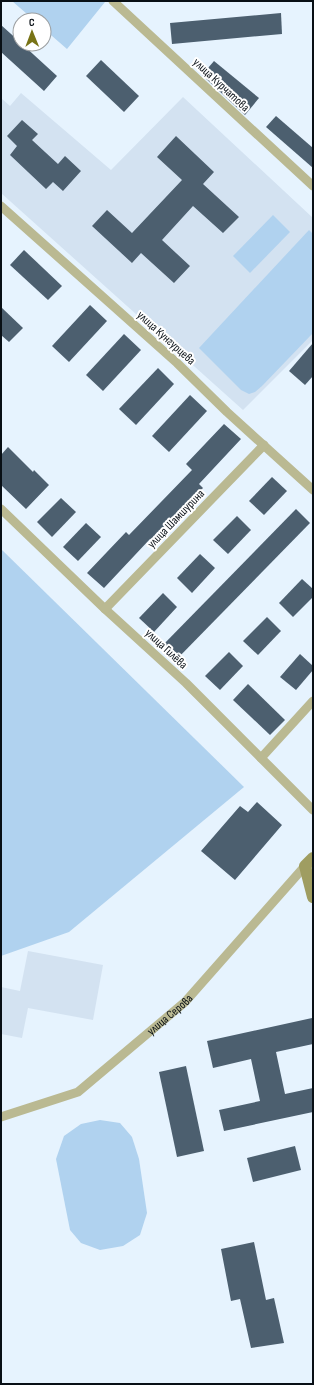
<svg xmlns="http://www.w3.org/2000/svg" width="314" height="1385" font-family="'Sofia Sans Condensed',sans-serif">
<rect width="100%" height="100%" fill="#e6f3fe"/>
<!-- built -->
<g fill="#d3e2f1">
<polygon points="21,93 111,170 183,97 313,218 313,340 243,410 1,193 1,98 10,106"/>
<polygon points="28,951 103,965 93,1020 28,1008 22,1038 1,1034 1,987 20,991"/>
</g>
<!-- green -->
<g fill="#b0d2ef">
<polygon points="12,1 103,1 105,2 67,49 44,29 44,20 34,20"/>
<polygon points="273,215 290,232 250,273 233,256"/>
<polygon points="309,230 313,234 313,333 262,386 255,392 249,394 241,390 199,348"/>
<polygon points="1,549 244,787 69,932 1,956"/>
<polygon points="100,1120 120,1123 132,1137 139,1159 147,1213 140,1235 123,1246 100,1250 81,1243 70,1230 56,1159 64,1136 81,1124"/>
</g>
<!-- building -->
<g fill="#4c5f6f">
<polygon points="281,13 282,34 172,44 170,23"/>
<polygon points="1,25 20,42 20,44 22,44 57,76 44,91 1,52"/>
<polygon points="101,60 139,96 124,112 86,76"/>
<polygon points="214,61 259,98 245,115 202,75"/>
<polygon points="276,116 313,148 313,168 266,127"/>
<polygon points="22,120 38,134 32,140 58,164 65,156 81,171 63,191 53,182 46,189 10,155 17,146 7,136"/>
<polygon points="176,136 214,172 203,184 239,217 223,233 193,206 162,240 190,266 174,283 141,253 132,263 92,226 107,210 132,233 182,180 157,157"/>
<polygon points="24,250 62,286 48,300 10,265"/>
<polygon points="90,305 107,321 69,362 52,346"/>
<polygon points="1,307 23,328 9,342 1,335"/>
<polygon points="124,334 141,350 103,391 86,375"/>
<polygon points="313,343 313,376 305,385 289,371"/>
<polygon points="158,368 174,384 136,425 119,409"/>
<polygon points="190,395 207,411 169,452 152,436"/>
<polygon points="224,424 241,439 199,484 203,488 152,540 150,539 104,588 87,573 126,532 129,535 192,470 186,464"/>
<polygon points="8,447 33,472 34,470 49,485 26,509 1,485 1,455"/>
<polygon points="272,477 287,491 264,515 249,501"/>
<polygon points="61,498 76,512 52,537 37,522"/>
<polygon points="296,509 310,523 175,661 161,647"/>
<polygon points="237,516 251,530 228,554 213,540"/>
<polygon points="86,523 101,537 78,561 63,547"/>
<polygon points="200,554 215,568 192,593 177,578"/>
<polygon points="302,579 313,589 313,597 293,617 279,603"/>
<polygon points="163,593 177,607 154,632 139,618"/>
<polygon points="267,617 281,631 258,655 243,641"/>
<polygon points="229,652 243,666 220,690 205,676"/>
<polygon points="300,654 313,666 313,670 296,690 280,677"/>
<polygon points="248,684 285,720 270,735 233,700"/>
<polygon points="257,802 282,825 235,880 201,851 240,806 248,812"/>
<polygon points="312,1018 313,1044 276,1052 285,1094 313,1088 313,1112 224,1131 219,1110 260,1101 251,1059 213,1068 207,1041"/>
<polygon points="186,1066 204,1151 177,1157 159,1072"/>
<polygon points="295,1146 301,1170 253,1182 247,1158"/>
<polygon points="254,1242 266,1300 274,1298 284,1343 251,1348 240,1299 231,1301 221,1249"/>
</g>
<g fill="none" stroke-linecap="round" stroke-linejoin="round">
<!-- minor -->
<g stroke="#bab992" stroke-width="9">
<polyline points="113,1 313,186"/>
<polyline points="1,206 177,363 227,412 313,490"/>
<polyline points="1,509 105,609 186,683 313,810"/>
<polyline points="105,609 264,445"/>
<polyline points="261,758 313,701"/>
<path id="s1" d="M1,1117L78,1092L185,1002L305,866"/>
</g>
<!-- secondary -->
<polyline stroke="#9f9d61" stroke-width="12" points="313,858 305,866 313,897"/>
</g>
<g text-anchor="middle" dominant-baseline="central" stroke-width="4" stroke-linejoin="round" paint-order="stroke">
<!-- street labels -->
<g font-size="12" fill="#080f15" stroke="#fff">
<text transform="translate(221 85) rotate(43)">улица Курчатова</text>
<text transform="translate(166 338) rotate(42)">улица Кунгурцева</text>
<text transform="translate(176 519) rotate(-46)">улица Шамшурина</text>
<text transform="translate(166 649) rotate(43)">улица Гилёва</text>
<text stroke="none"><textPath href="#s1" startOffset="201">улица Серова</textPath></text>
</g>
</g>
<!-- border -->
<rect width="314" height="1385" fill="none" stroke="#080f15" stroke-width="4"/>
<!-- north arrow -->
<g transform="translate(32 32) rotate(359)"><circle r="19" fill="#ffffff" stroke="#9c9fa1"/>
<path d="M0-3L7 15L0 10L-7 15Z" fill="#787315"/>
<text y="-6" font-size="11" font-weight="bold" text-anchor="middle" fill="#080f15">С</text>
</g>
</svg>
